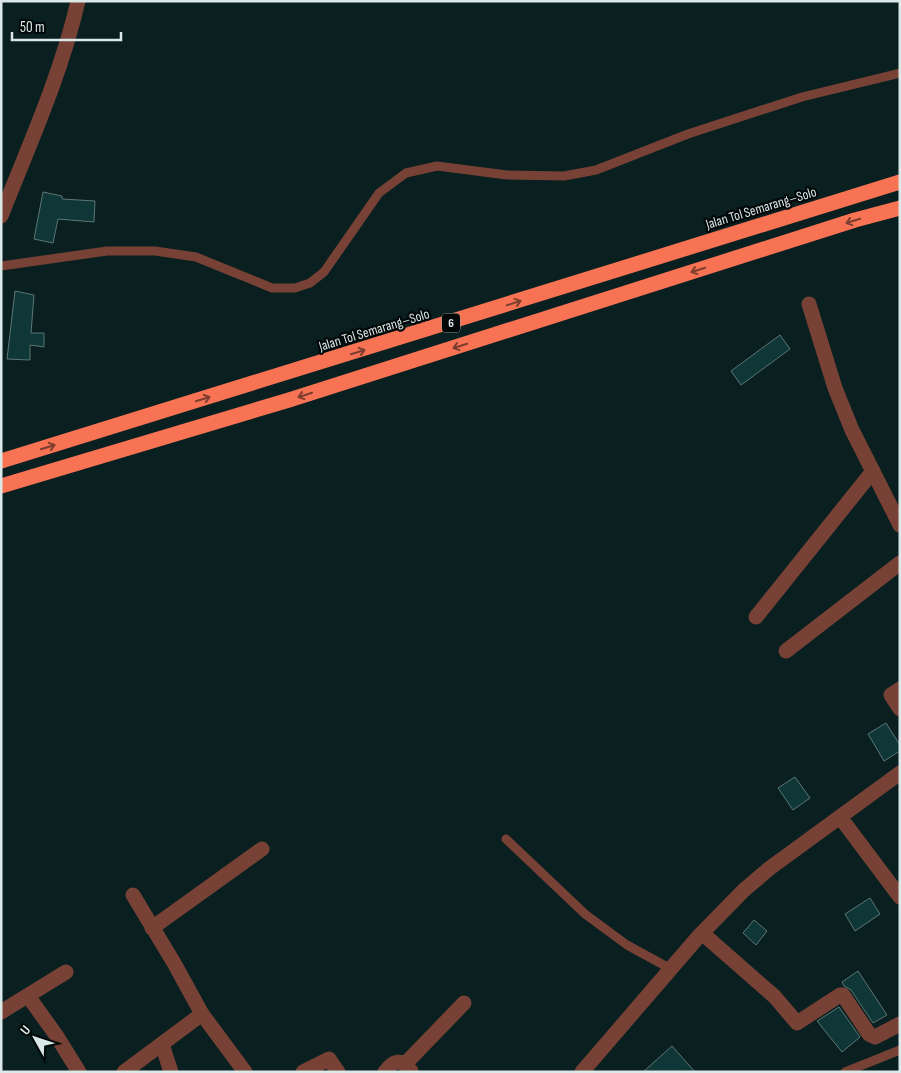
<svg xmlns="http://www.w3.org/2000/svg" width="901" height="1073" font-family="'Sofia Sans Condensed',sans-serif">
<rect width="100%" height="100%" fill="#091f20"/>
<!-- building -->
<g fill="#0f3737" stroke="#5d7575">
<polygon points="43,192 62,196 62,199 95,201 94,222 58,219 53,243 34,239"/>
<polygon points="15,291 34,295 31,333 44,333 44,347 30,345 30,360 7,359"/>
<polygon points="780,335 790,349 741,385 731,371"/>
<polygon points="886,723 900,745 900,751 884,761 868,734"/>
<polygon points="795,777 810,798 793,810 778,788"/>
<polygon points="870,898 880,914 855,931 845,914"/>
<polygon points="754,920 767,931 756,945 743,933"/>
<polygon points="858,971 887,1015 873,1023 851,990 844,986 842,982"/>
<polygon points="839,1007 860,1037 842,1052 817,1021"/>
<polygon points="672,1046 695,1072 643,1072"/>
</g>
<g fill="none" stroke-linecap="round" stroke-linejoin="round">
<!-- lane -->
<g stroke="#774235" stroke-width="9">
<polyline points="1,266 107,251 155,251 196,257 272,288 295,288 310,283 324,272 379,193 406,173 437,166 507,175 564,176 596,170 688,134 802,97 900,73"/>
<polyline points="506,839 585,914 627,945 671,969"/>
<polyline points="845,1072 900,1050"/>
</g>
<!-- street -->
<g stroke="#774235" stroke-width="15">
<path d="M1,216C29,145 61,75 78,1"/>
<polyline points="809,304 835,388 852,430 900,525"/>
<polyline points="756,617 873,471"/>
<polyline points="786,651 900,563"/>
<polyline points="900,689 891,695 900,709"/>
<polyline points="840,817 900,897"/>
<polyline points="152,928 262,849"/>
<polyline points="702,933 775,997 797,1023 840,995 843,995 869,1034 875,1037 900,1024"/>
<polyline points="28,996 56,1035 79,1072"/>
<polyline points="1,1012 66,972"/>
<polyline points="202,1014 245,1072"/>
<polyline points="162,1044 171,1072"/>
<polyline points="405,1064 464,1003"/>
<polyline points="124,1072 202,1014 174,963 133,895"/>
<polyline points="303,1072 329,1059 338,1072"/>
<path d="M385,1072C394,1059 401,1059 411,1071"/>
<polyline points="582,1072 699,936 744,890 770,868 900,773"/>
</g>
<!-- highway -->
<g stroke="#f77353" stroke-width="15">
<polyline points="1,461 900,182"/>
<polyline points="1,486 289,400 855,220 900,208"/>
</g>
</g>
<!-- one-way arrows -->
<defs><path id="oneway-shaft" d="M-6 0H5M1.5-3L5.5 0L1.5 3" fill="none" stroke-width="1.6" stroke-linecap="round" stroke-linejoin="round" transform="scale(1.25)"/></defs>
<g stroke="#7c3e2e">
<use href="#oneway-shaft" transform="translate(853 221) rotate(163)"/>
<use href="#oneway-shaft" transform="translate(698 270) rotate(162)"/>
<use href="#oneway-shaft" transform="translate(514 303) rotate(-18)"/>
<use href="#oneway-shaft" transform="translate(460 346) rotate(162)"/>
<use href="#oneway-shaft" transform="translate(358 352) rotate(-17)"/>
<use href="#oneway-shaft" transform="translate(305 395) rotate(162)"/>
<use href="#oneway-shaft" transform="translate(203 399) rotate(-17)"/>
<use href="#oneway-shaft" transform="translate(48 447) rotate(-17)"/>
</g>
<g text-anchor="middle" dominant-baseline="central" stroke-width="4.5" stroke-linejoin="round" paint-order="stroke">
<!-- shield labels -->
<rect fill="#020808" stroke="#9aa5a5" stroke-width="1" x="442" y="313.5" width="18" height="19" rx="4"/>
<g font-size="12" font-weight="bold" fill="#dbe8e8">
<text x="451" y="323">6</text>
</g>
<!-- street labels -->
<g font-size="14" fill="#dbe8e8" stroke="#020808">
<text transform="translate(761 208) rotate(-17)">Jalan Tol Semarang–Solo</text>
<text transform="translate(374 330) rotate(-17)">Jalan Tol Semarang–Solo</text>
</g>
</g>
<!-- border -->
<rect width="901" height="1073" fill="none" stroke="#dbe8e8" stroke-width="5"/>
<!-- north arrow -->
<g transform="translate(35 1038) rotate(310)" stroke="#020808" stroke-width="4" paint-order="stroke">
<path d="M0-4L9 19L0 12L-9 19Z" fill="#dbe8e8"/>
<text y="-8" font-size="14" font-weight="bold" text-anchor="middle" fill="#dbe8e8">U</text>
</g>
<!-- scale -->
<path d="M12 32v8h109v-8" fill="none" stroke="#dbe8e8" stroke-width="2.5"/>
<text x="20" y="32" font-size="15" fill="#dbe8e8" stroke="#020808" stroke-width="4" paint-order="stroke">50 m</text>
</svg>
